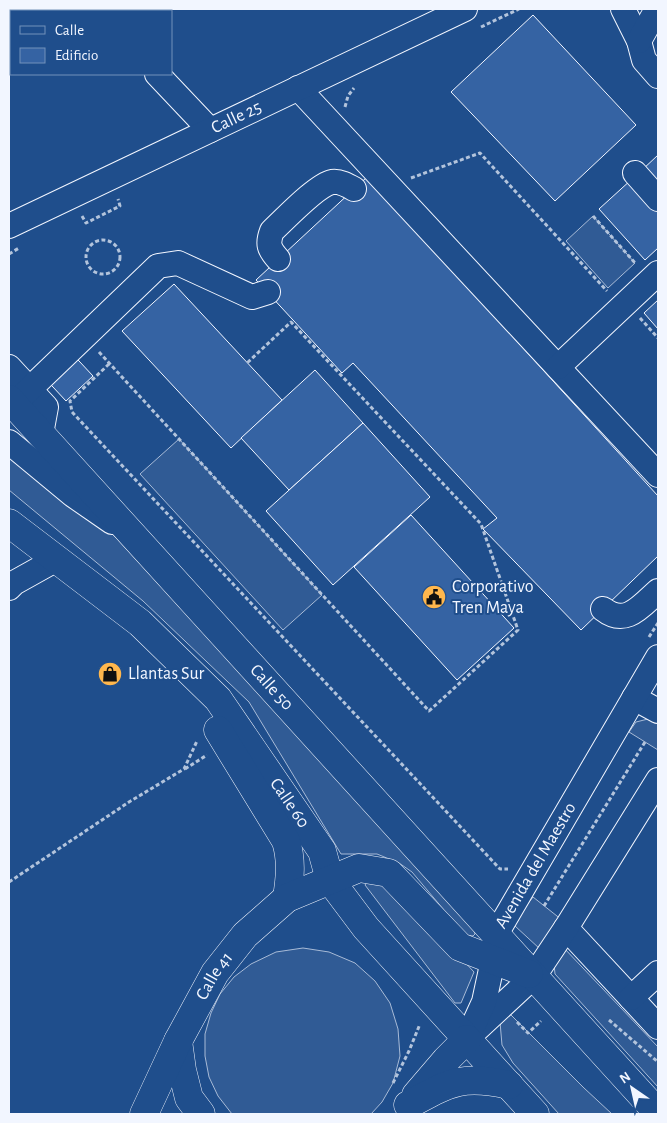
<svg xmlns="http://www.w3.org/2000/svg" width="667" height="1123" font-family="'Alegreya Sans',sans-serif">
<rect width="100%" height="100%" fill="#1f4e8c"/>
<!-- built -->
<g fill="#305b95" stroke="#a8bbd7">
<polygon points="593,216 635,263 608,288 566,241"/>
<polygon points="179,439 322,595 283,630 140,474"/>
<polygon points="9,450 108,530 118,540 473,926 475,934 473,936 465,935 412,872 399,863 377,854 341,854 249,702 143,601 9,490"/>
<polygon points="648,719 658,724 658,750 629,732 636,722"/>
<polygon points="367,882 392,884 474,972 461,1003 455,1003 365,885"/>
<polygon points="533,897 562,920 540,949 515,926 514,922"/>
<polygon points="563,947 658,1047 658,1087 555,974 554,964"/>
<polygon points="303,948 329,952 355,963 375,981 390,1003 398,1029 400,1056 393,1083 382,1102 371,1114 232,1114 218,1096 209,1077 205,1056 205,1034 211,1013 220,994 234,977 251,964 276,952"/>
<polygon points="509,1013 584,1088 612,1114 559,1114 513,1063 502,1045 500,1022"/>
</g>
<!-- building -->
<g fill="#3563a3" stroke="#f2f6ff">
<polygon points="533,15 636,125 555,201 451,92"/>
<polygon points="658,155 658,189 641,171"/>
<polygon points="367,177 658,496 658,556 581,630 483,529 497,518 353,363 342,373 256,280"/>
<polygon points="632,179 658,208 658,248 645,260 599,209"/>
<polygon points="174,284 282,400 231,448 122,331"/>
<polygon points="658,300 658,329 644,313"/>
<polygon points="66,347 93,376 66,401 39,372"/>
<polygon points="315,370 363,423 289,490 241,438"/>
<polygon points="363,423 430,497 333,585 266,511"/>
<polygon points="411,515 514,628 457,680 354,567"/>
</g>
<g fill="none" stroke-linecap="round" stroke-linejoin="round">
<!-- minor casing -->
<g stroke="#f2f6ff" stroke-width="26">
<g id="minor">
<polyline points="96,9 99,11"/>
<polyline points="623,9 639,41 644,60 658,76"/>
<polyline points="639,41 657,9"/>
<polyline points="157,74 210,130"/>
<polyline points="298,88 658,475"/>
<polyline points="635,173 658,199"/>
<path id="s1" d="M9,226L465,9"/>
<path d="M278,259C269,249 267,244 272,231C285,219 317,185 332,182C340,181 347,185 354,189"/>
<polyline points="9,367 46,407 41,434"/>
<polyline points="558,367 658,273"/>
<polyline points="14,404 158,266 178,263 252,297 268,292"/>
<polyline points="9,442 73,495 112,522"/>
<polyline points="9,588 14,583 57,559"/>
<path d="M603,609C626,627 641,606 658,591"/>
<polyline points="634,698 658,711"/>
<polyline points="566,928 658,1027"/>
<polyline points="631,998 658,973"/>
<polyline points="477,1029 534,976 566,928 658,780"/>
<path id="s2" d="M467,1039L484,1002L493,960L496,934L658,657"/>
</g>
</g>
<!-- major casing -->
<g stroke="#f2f6ff" stroke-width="29">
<g id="major">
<path id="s3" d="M9,399L658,1113"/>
<path id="s4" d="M9,523L140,623L218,699L322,851L330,880L366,928L535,1114"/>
<path d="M218,730L286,841C292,861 290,878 287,898"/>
<polyline points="178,1041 182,1070 189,1098 201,1114"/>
<polyline points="416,1095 446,1060 467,1039"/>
<path d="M408,1105C449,1083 461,1074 509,1085"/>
<path id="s5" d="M144,1114L178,1041L215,973L245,935L287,898L359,868L389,873L460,947L529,974"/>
</g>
</g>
<!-- path -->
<g stroke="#b3c4dc" stroke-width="3" stroke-dasharray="4 2.5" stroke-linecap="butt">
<polyline points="481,27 519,9"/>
<polyline points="345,107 348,96 354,88"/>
<polyline points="411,178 480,153 607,291"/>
<polyline points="82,216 86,223 120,206 118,199"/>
<polyline points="593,216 636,264"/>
<circle cx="103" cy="257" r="17"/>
<polyline points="9,254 19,248"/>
<polyline points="640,318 658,338"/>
<polyline points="99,352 429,711 518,630 481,524 291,322 247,363"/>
<polyline points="109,364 70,401 72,412 500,869 508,869"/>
<polyline points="649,637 658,623"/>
<polyline points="185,769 207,755"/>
<polyline points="9,882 129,802 184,769 197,741"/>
<polyline points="544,906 645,742"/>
<polyline points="609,1020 658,1062"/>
<polyline points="517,1022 528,1033 541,1021"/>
<polyline points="393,1083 409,1051 420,1024"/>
</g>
<!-- minor -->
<use href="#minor" stroke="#1f4e8c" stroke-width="24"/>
<!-- major -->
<use href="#major" stroke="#1f4e8c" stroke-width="28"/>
</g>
<!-- icons -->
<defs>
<g id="civic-disc" transform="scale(1.25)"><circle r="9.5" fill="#ffb74d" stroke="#1f4e8c"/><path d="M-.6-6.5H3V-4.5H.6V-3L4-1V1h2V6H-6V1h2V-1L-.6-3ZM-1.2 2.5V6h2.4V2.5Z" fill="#111"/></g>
<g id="shop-disc" transform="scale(1.25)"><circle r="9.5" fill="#ffb74d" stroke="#1f4e8c"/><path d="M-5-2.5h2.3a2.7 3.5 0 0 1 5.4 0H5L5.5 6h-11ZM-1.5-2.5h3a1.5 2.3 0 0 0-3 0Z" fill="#111"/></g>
</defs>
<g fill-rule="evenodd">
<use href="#civic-disc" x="434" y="597"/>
<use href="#shop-disc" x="110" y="674"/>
</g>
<g text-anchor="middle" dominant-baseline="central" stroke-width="4" stroke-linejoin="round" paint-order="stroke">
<!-- street labels -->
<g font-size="18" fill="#f2f6ff" stroke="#1f4e8c">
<text stroke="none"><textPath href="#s1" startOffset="252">Calle 25</textPath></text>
<text stroke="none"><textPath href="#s3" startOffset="390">Calle 50</textPath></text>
<text stroke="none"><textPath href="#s4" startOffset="400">Calle 60</textPath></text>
<text stroke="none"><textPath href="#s2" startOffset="189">Avenida del Maestro</textPath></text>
<text stroke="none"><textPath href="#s5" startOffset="155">Calle 41</textPath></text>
</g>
<!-- poi labels -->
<g font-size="18" fill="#f2f6ff" stroke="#1f4e8c" text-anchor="start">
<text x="452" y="587">Corporativo<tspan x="452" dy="21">Tren Maya</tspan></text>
<text x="128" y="674">Llantas Sur</text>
</g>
</g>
<!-- border -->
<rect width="667" height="1123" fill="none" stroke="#f2f6ff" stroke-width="20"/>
<!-- legend -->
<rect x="10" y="10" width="162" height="65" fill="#1f4e8c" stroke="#7391ba"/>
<rect x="20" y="26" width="25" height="8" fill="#1f4e8c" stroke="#7391ba"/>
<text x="55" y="35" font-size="15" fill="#f2f6ff">Calle</text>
<rect x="20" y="48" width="25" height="15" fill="#3563a3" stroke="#7391ba"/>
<text x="55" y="60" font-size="15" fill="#f2f6ff">Edificio</text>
<!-- north arrow -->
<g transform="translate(632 1088) rotate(326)" stroke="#1f4e8c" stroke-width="4" paint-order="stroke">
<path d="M0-4L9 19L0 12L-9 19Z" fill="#f2f6ff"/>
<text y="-8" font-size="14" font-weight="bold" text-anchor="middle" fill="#f2f6ff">N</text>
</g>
</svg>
